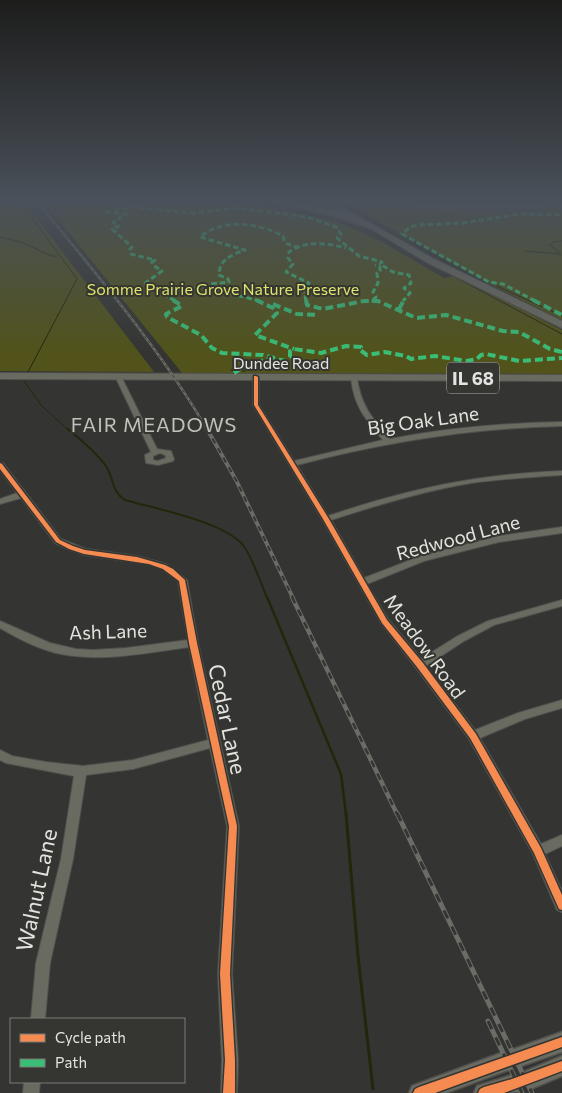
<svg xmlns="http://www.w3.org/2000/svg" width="562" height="1093" font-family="Commissioner,sans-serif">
<rect width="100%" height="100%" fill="#343532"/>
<!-- green -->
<g fill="#51531b">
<polygon points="0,200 23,200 154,372 0,371"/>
<polygon points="44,202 245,203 339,222 382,242 444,278 456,276 562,330 562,374 182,373"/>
<polygon points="351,206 481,211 562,208 562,320 492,285"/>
</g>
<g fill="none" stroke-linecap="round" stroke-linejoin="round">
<!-- stream-far3 -->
<g stroke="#24250b" stroke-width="1">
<polyline points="19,200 77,279 28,372"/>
<polyline points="41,200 47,207"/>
<polyline points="262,200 347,220"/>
<polyline points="353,222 413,254"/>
<polyline points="0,237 21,242 52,256 57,256"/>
<polyline points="525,251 561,254 550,245 554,242 562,241"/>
<polyline points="455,277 562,334"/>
<polyline points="497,286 562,316"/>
<polyline points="231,370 245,371"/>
<polyline points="24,381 41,405 69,431"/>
</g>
<!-- stream-far2 -->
<path stroke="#24250b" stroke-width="2" d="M68,429C81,440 96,452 106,466C114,478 111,491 125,500C156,509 222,521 243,545C251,555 262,585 267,598"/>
<!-- stream-far1 -->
<polyline stroke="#24250b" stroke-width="2.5" points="267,597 341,774 346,814"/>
<!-- stream -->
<polyline stroke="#24250b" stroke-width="3" points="346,813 358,956 373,1089"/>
<!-- street casing -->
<g stroke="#50504f" stroke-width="2">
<g id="street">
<path d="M118,374L121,376L157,449L171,451L174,459L173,461L158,465L146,463L145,455L151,452L115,376ZM160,453L165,455L166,458L158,461L153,460V456Z"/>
<path d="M256,375L259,377V405L294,461L383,440C365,419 354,406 351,378L354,376L357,378C361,406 372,418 390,439C447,428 504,423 562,422V426C471,428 384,442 297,465L328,516C408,489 478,474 562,471V475C531,477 501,479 471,483C423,491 377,505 331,520L364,578L421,556L499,536L562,527V533L499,542L424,561L367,584L388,619L421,659L456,637L488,621L562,600V606L494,625L464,641L426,666L475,730L518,713L562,700V708L525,719L480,738L541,844L562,835V846L545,854L562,891V912L557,910L533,854L469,739L416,668L381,623L322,519L253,405V377Z"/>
<path d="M0,463H3L61,539L86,549L137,556L166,564L187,580L198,643L239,826L232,974L238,1060L237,1093H221L222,1060L218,974L227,826L210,748L133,769L86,775L73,859L50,963L45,1019H31L36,963L61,859L74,776L6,763L0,760V750L12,756L46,762L83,766L133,760L208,740L189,647C147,653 103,662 61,654C40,650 19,639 0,628V621L50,643L76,649L93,650L126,648L188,640L178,581L162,569L148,564L84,555L68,549L55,543L21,498L0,504V499L17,493L0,470Z"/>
<polygon points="24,1082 40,1082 39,1093 23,1093"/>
</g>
</g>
<!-- secondary casing -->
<g stroke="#50504f" stroke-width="3">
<g id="secondary">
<polygon points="562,1032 562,1052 521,1066 514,1063 511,1056 514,1049"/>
<polygon points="501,1053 508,1056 511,1063 508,1070 446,1093 409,1093 412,1086"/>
<polygon points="562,1056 562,1076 533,1088 526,1085 523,1078 526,1071"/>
<polygon points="512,1075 519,1078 522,1085 519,1092 474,1093 477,1086"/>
</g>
</g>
<!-- primary casing -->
<g stroke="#50504f" stroke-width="2">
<g id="primary">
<polygon points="336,206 340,206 434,259 562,321 562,328 428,263 336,208"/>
<polygon points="0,373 562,375 562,381 0,379"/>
</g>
</g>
<!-- highway casing -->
<g stroke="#50504f" stroke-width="3">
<g id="highway">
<path d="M267,200C290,200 357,213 374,226L370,228L337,217Z"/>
<polygon points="309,200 356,200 445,205 562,203 562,207 445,209 313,202"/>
</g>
</g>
<!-- street -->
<use href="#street" fill="#6a6b60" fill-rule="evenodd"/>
<!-- secondary -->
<use href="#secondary" fill="#6b6c61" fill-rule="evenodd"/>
<!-- primary -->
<use href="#primary" fill="#6a6b60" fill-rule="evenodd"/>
<!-- highway -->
<use href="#highway" fill="#707167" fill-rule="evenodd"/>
<!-- rail-far3 casing -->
<g stroke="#6b6c66" stroke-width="2.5">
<path id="rail-far3" d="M36,200C96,274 160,348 208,431"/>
</g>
<!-- rail-far2 casing -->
<g stroke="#6b6c66" stroke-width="4">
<polyline id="rail-far2" points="207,429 236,480 293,598"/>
</g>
<!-- rail-far1 casing -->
<g stroke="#6b6c66" stroke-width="4.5">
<polyline id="rail-far1" points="292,597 397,814"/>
</g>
<!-- rail casing -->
<g stroke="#6b6c66" stroke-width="5">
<g id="rail">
<polyline points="397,813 532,1093"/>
<polyline points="488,1021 522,1093"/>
</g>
</g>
<!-- rail-far3 -->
<use href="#rail-far3" stroke="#353631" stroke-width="1" stroke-dasharray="3" stroke-linecap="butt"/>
<!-- rail-far2 -->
<use href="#rail-far2" stroke="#353631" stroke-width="2" stroke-dasharray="5.5" stroke-linecap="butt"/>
<!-- rail-far1 -->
<use href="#rail-far1" stroke="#353631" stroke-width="2.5" stroke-dasharray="7" stroke-linecap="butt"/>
<!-- rail -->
<use href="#rail" stroke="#353631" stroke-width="3" stroke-dasharray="9" stroke-linecap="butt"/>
<!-- primary-bridge casing -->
<g stroke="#50504f" stroke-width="9" stroke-linecap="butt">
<polyline id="primary-bridge" points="326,200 338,207"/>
</g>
<!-- primary-bridge -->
<use href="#primary-bridge" stroke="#6a6b60" stroke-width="8"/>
<!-- quiet-far1 -->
<g stroke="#3abd76" stroke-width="3" stroke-dasharray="5.5 3" stroke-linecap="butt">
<polyline points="169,290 208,287"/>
<polyline points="373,300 376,297 373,292 378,283 377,273 380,271 380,267 375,265"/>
<polyline points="175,301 167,296 175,292 160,290 144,284 162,271 153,265 152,262 155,260 131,254 130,249 132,247 112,229 119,226 113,222 126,214 104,212 133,207 193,213 238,208 308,217 336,227 341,234 337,238 359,256 379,261 382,262 380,264 393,272 409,275 411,283 404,288 410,293 403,301"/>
<path d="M260,301L208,288L210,284L229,282L228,279L219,275C219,259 232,255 245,250L200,237C222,218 260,223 283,236L285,243L297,247"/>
<path d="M306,301L304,289L309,283L286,272L293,264L288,258L289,252C306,240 327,243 346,248"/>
<polyline points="363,301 380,301"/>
<polyline points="535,301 503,284 489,282 402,234 410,227 418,225 463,223 521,214 562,215"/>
</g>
<!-- quiet -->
<g stroke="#3abd76" stroke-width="4" stroke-dasharray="8 4" stroke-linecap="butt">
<polyline points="173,300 182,306 166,314 167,317 201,335 212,348 222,353 263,355 285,361 290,357 290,351 294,349 321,353 346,346 361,347 360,350 367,355 385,352 406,356 411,359 435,356 466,361 477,359 481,355 486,354 519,361 562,358"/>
<polyline points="256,300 273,308 277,313 255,335 294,349"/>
<polyline points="306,300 307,305 323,309 364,301 378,301 416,318 446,315 503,331 519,332 550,349 562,352"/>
<polyline points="533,300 562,315"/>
<polyline points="273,304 297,314 318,315"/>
<polyline points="399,309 404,300"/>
<polyline points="234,373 250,363 271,359"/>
</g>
<!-- cycleway casing -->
<g stroke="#353631" stroke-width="3">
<g id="cycleway">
<polygon points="254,376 256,376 258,377 258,405 329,519 387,620 423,663 476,734 541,848 562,895 562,910 559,909 534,853 470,738 417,667 382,623 323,519 254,405"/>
<polygon points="0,463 2,464 60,540 73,546 85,550 137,557 165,565 173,569 185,580 197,643 237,826 230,974 235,1060 235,1093 223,1093 225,1060 220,974 229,826 189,643 179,581 163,569 149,564 84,554 69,549 56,542 0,469"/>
<polygon points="562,1037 562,1047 435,1093 413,1093 415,1089 419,1087"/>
<polygon points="562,1061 562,1071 504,1093 478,1093 480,1089 484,1087 512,1079"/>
</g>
</g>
<!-- cycleway -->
<use href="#cycleway" fill="#f68b52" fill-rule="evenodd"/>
</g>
<!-- sky -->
<linearGradient id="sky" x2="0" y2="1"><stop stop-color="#1d1d1c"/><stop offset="0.57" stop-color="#4a515a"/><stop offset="1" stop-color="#4a515a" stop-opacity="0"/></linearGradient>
<rect width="562" height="353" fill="url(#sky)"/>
<g text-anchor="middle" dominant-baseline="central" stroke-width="4" stroke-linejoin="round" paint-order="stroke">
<!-- far-park labels -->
<g font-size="16" fill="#dee36d" stroke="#353631">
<text x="223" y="288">Somme Prairie Grove Nature Preserve</text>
</g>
<!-- far-street labels -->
<g font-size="16" fill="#e3e3e1" stroke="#353631">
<text x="281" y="362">Dundee Road</text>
</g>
<!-- shield labels -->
<rect fill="#353631" stroke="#afafac" stroke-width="1" x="447" y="362.5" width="52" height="31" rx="4"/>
<g font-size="18" font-weight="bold" fill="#e3e3e1">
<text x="473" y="378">IL 68</text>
</g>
<!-- street labels -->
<g font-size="19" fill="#e3e3e1" stroke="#353631">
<text transform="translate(423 420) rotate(-8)">Big Oak Lane</text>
<text transform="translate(458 537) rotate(-15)">Redwood Lane</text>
<text transform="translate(108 631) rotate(-2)">Ash Lane</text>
<text transform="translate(425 646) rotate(54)">Meadow Road</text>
</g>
<!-- neighbourhood labels -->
<g font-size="20" letter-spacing="1" fill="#c0c1bb" stroke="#353631">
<text x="154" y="424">FAIR MEADOWS</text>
</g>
<!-- near-street labels -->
<g font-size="22" fill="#e3e3e1" stroke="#353631">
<text transform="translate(228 719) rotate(78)">Cedar Lane</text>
<text transform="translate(36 890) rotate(-78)">Walnut Lane</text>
</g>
</g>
<!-- legend -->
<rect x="10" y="1018" width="175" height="65" fill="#353631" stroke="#7b7b77"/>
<rect x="20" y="1034" width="25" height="8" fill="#f68b52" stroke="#7b7b77"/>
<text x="55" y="1043" font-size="15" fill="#e3e3e1">Cycle path</text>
<rect x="20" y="1059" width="25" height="8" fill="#3abd76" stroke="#7b7b77"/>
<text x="55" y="1068" font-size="15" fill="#e3e3e1">Path</text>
</svg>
